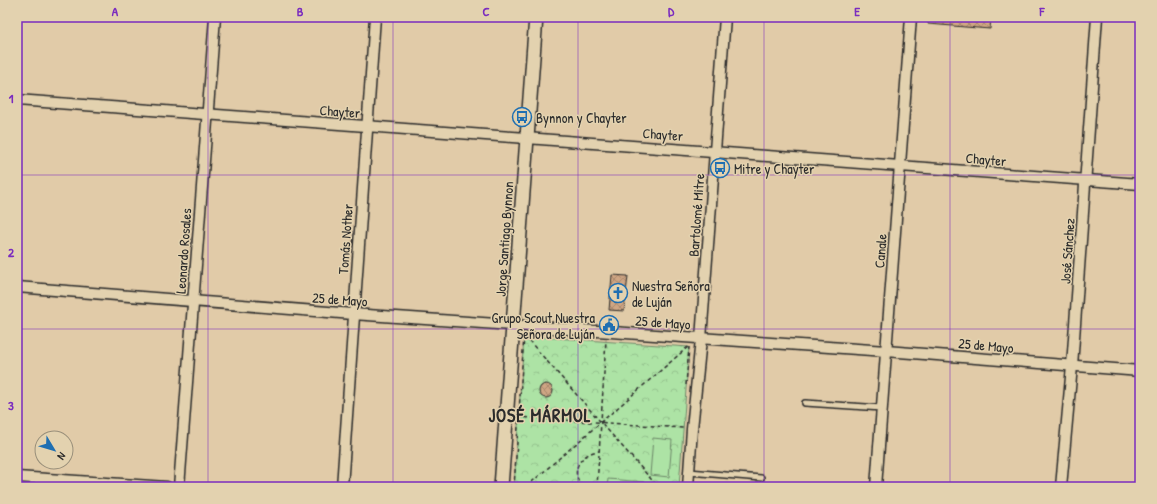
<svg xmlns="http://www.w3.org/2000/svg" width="1157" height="504" font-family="'Patrick Hand',sans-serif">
<defs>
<pattern id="park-crowns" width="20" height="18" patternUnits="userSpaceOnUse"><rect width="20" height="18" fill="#ade3a5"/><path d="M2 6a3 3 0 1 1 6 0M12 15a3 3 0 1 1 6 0" fill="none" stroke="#95c38e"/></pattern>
<pattern id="building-cross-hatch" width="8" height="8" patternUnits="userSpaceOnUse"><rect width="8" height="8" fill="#cfa684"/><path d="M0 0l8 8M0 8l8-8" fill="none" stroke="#a8876c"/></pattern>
</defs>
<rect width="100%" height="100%" fill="#e1cba8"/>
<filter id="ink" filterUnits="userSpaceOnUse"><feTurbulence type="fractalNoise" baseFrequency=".025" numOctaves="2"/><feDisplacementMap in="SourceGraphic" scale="8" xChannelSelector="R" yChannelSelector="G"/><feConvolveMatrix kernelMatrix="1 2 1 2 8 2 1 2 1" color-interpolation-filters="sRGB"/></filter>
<g filter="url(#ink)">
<!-- park -->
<polygon fill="url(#park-crowns)" stroke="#6c8768" points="524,336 689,347 679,487 514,487"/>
<!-- pitch -->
<g fill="#ade3a5" stroke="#6c8768">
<polygon points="653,438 672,440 669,477 650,475"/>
<polygon points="608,479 644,482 643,487 607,487"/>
</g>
<!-- building -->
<g fill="url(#building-cross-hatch)" stroke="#2b2b2b">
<polygon points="929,17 991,17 990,29 928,24"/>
<polygon points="612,275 628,276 624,311 609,310"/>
<circle cx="546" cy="391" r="7"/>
</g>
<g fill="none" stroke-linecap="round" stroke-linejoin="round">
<!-- service casing -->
<g stroke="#2b2b2b" stroke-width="8">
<g id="service">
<polyline points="805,403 882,408"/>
<polyline points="689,472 761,478"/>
<polyline points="1139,487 1139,481"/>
</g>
</g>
<!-- minor casing -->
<g stroke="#2b2b2b" stroke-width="13">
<g id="minor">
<polyline points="17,100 1140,184"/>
<polyline points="17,287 353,314 886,351 1140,371"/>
<polyline points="17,477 167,487"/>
<polyline points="179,487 215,17"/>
<polyline points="342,487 375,17"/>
<polyline points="688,487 692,429 701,339 725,17"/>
<polyline points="876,487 911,17"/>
<polyline points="1061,487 1072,366 1097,17"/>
</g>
</g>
<!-- tertiary casing -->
<g stroke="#2b2b2b" stroke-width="16">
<polyline id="tertiary" points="501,487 536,17"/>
</g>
<!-- path -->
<g stroke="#2b2b2b" stroke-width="1.5" stroke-dasharray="4 3" stroke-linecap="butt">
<polyline points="524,335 658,487"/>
<polyline points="686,385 689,347"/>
<polyline points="518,417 684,428"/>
<polyline points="514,487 524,336"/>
<polyline points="526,487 689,346"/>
<path d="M583,487C568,471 581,453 599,451"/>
<polyline points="597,487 606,340"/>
</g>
<!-- service -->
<use href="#service" stroke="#e3d2af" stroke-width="5"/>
<!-- minor -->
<use href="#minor" stroke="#e3d2af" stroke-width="10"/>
<!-- tertiary -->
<use href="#tertiary" stroke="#e3d2af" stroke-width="13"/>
</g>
</g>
<!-- grid -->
<path fill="none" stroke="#7b2cbf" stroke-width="1" stroke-opacity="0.55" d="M208,17V487M393,17V487M578,17V487M764,17V487M950,17V487M17,175H1140M17,329H1140"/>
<!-- icons -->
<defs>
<g id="bus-ring" transform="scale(1)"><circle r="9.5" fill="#e3d2af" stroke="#1f6fb2" stroke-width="1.5"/><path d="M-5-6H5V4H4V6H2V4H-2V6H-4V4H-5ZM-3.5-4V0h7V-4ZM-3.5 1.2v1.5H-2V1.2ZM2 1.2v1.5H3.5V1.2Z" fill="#1f6fb2"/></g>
<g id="church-ring" transform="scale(1)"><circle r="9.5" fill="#e3d2af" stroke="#1f6fb2" stroke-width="1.5"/><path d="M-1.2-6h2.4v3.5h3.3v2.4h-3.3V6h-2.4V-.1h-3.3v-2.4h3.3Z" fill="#1f6fb2"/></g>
<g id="civic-ring" transform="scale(1)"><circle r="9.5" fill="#e3d2af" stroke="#1f6fb2" stroke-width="1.5"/><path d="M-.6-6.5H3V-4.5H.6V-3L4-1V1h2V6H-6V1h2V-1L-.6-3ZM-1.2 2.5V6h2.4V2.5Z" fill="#1f6fb2"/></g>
</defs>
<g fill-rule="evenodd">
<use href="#bus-ring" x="522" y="117"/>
<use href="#bus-ring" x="720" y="168"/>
<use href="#church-ring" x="618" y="293"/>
<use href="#civic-ring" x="609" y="325"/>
</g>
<g text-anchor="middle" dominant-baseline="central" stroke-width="3" stroke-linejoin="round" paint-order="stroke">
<!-- street labels -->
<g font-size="14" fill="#2b2b2b" stroke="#e3d2af">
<text transform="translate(340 111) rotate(4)">Chayter</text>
<text transform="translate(663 134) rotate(4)">Chayter</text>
<text transform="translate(986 159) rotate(5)">Chayter</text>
<text transform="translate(696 215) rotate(-86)">Bartolomé Mitre</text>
<text transform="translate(345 239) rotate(-86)">Tomás Nother</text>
<text transform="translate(504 239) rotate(-86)">Jorge Santiago Bynnon</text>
<text transform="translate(183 251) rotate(-86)">Leonardo Rosales</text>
<text transform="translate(880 251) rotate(-86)">Canale</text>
<text transform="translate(1067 251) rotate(-86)">José Sánchez</text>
<text transform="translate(340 299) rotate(4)">25 de Mayo</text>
<text transform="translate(663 322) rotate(4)">25 de Mayo</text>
<text transform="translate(986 345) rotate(5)">25 de Mayo</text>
</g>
<!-- poi labels -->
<g font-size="14" fill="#2b2b2b" stroke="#e3d2af" text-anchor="start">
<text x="536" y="117">Bynnon y Chayter</text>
<text x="734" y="168">Mitre y Chayter</text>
<text x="632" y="285">Nuestra Señora<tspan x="632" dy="16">de Luján</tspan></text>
<text x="595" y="317" text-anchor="end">Grupo Scout Nuestra<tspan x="595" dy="16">Señora de Luján</tspan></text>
</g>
<!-- district labels -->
<g font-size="18" font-weight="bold" letter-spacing="1" fill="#2b2b2b" stroke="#e3d2af">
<text x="540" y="415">JOSÉ MÁRMOL</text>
</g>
</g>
<!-- margin -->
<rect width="1157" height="504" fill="none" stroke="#e3d2af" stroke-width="44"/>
<!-- north arrow -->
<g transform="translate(54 450) rotate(128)"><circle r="19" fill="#e3d2af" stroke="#998f7a"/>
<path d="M0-3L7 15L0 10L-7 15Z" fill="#1f6fb2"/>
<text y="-6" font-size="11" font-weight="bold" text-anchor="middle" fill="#2b2b2b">N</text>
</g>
<rect x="22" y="22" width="1113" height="460" fill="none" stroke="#7b2cbf" stroke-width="1.5"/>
<g font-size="13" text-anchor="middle" font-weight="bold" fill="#7b2cbf">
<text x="115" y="16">A</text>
<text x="300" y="16">B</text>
<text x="486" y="16">C</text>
<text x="671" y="16">D</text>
<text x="857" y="16">E</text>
<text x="1042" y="16">F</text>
<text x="11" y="103">1</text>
<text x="11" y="257">2</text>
<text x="11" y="410">3</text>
</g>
</svg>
